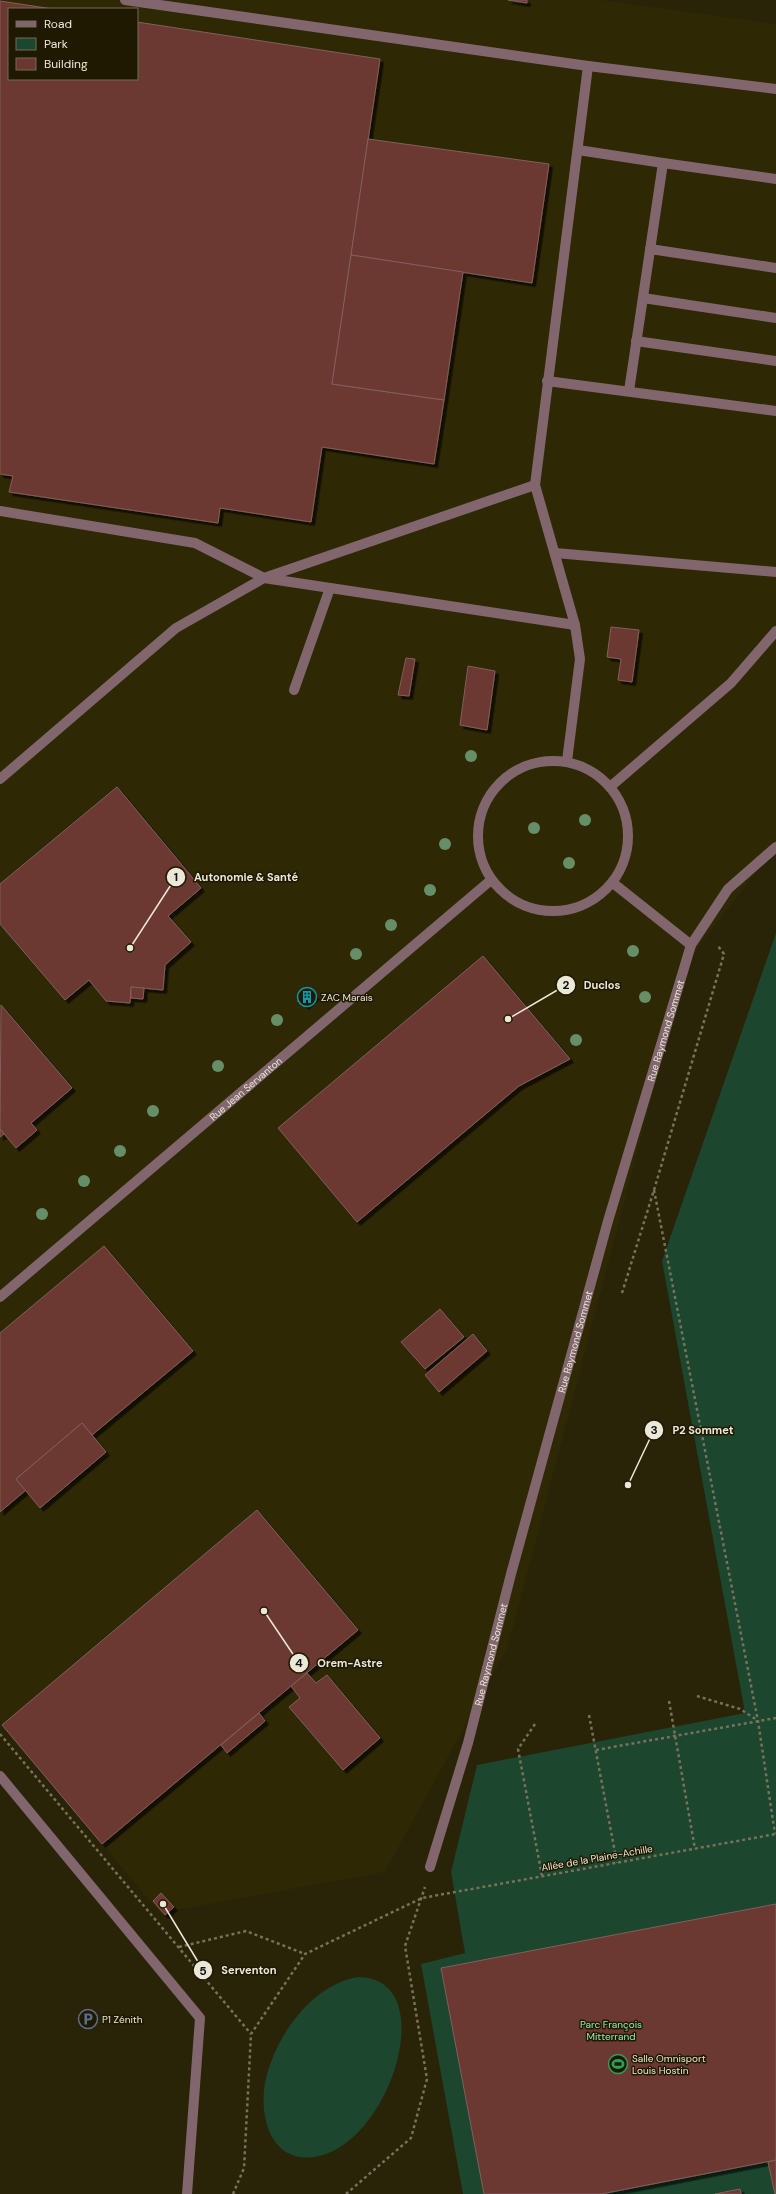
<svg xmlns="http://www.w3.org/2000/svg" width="776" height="2194" font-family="'DM Sans',sans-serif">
<defs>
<filter id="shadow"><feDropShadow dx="3.5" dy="3.5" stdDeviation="0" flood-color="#0009"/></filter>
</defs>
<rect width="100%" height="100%" fill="#292308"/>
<!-- built -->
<path fill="#2f2804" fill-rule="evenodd" d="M0,0H601L776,24V846L687,962L508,1647L385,1872L160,1913L0,1721ZM9,9H137V79H9Z"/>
<!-- green -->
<g fill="#1c462d">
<polygon points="776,933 776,2194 463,2194 421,1964 465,1953 451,1872 477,1765 745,1713 662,1261"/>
<path d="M357,1977C443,1976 391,2146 314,2157C271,2163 259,2118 265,2083C274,2038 310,1986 357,1977Z"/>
</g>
<!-- building -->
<g fill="#6c3731" stroke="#80605c" filter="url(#shadow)">
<polygon points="508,0 527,0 527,3"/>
<polygon points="0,1 53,9 9,9 9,79 137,79 137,22 380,59 332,384 444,400 434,464 322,447 311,522 220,508 218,523 9,492 13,476 0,474"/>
<polygon points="368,139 549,164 532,283 351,255"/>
<polygon points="351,255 463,272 444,400 332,384"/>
<polygon points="611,627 639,630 632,682 618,680 621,659 607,657"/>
<polygon points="406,658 415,659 409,696 398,695"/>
<polygon points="468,666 495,671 487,730 460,725"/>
<polygon points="117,787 201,888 168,916 191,942 165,965 163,990 131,987 130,1003 106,1001 89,980 65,1000 0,924 0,884"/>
<polygon points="483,956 570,1059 519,1086 357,1222 278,1128"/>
<polygon points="131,987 144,988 143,999 131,998"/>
<polygon points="309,988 316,996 305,1006 298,997"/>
<polygon points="1,1005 72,1088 31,1123 37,1130 16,1148 0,1129"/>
<polygon points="0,1129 4,1134 0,1137"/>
<polygon points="104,1246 193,1351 92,1435 82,1423 16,1479 26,1490 0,1512 0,1333"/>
<polygon points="440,1309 464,1337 425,1369 401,1342"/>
<polygon points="473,1334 487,1351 439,1392 425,1375"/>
<polygon points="82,1423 106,1452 40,1508 16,1479"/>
<polygon points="257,1510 358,1630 102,1844 2,1725"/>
<polygon points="307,1673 316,1683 327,1675 380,1738 343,1770 289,1707 300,1698 291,1686"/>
<polygon points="259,1713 265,1721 227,1753 221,1745"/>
<polygon points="161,1893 174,1907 165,1915 153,1901"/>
<polygon points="776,1904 776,2160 601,2194 484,2194 441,1968"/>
<polygon points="776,2160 776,2194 775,2194 768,2162"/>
<polygon points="740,2189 741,2194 715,2194"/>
</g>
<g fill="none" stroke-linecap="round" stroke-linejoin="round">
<!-- path -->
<g stroke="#76725b" stroke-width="2.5" stroke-dasharray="3 3" stroke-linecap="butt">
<polyline points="654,1190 758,1721 775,1834"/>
<polyline points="622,1293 654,1190 724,954 718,946"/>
<polyline points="697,1696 740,1709 757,1720"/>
<polyline points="669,1701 695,1849"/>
<polyline points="589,1715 617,1863"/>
<polyline points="535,1724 518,1749 542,1876"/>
<polyline points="0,1734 251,2034"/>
<polyline points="596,1750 776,1718"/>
<polyline points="179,1947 246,1931 305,1954"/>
<polyline points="233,2194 244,2168 251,2034 305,1954 422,1898 776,1834"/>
<polyline points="346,2194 411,2138 427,2079 405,1946 425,1887"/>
</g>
<!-- minor -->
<g stroke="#81676d" stroke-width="10">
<polyline points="125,0 588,66 535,485 575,625 580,659 567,761"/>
<polyline points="588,66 776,89"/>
<polyline points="578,150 663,163 629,391"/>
<polyline points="663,163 776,179"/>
<polyline points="650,249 776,268"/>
<polyline points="643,298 776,318"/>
<polyline points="636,341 776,361"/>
<polyline points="547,381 776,411"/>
<polyline points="0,511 195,543 264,578 575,625"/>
<polyline points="555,553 776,572"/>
<polyline points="294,690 330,588"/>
<circle cx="553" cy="836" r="75"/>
<polyline points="0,779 176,628 264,578 535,485"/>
<polyline points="610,787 731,683 776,631"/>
<polyline points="613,883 691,945"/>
<path id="s1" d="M0,1297L491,880"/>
<polyline points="0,1776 200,2018 187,2194"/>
<path id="s2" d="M430,1867L468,1743L511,1574L608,1221L691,945L728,889L776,847"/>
</g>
</g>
<!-- trees -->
<g fill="#668f67">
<circle cx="471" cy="756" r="6"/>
<circle cx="585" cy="820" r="6"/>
<circle cx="534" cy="828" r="6"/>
<circle cx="445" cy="844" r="6"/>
<circle cx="569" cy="863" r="6"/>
<circle cx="430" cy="890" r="6"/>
<circle cx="391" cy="925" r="6"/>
<circle cx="633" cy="951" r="6"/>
<circle cx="356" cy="954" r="6"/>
<circle cx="645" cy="997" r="6"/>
<circle cx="277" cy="1020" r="6"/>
<circle cx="576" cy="1040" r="6"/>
<circle cx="218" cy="1066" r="6"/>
<circle cx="153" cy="1111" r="6"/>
<circle cx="120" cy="1151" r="6"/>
<circle cx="84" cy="1181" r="6"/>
<circle cx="42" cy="1214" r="6"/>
</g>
<!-- icons -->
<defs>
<g id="building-ring" transform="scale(1)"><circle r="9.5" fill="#1f1901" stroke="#0f9aa8" stroke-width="1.5"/><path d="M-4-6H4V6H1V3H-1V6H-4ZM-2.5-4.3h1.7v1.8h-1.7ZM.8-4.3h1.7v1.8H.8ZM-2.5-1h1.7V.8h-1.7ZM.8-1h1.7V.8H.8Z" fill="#0f9aa8"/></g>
<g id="parking-ring" transform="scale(1)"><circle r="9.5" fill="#1f1901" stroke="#5c6f8a" stroke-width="1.5"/><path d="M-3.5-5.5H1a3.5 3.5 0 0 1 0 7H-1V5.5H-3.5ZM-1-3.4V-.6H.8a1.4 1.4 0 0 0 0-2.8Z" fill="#5c6f8a"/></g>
<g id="stadium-ring" transform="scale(1)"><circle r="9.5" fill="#1f1901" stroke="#2e9e5b" stroke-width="1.5"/><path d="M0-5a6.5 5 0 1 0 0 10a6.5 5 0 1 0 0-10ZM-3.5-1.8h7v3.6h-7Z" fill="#2e9e5b"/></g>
</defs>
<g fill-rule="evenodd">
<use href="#building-ring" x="307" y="997"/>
<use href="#parking-ring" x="88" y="2019"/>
<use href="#stadium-ring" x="618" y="2064"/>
</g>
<g text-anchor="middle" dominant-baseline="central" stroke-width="3" stroke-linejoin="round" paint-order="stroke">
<!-- poi labels -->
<g font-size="10" fill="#ebe8d8" stroke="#1f1901" text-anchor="start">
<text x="321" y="997">ZAC Marais</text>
<text x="102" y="2019">P1 Zénith</text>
<text x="632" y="2058">Salle Omnisport<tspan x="632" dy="12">Louis Hostin</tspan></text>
</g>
<!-- street labels -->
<g font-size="10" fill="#ebe8d8" stroke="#1f1901">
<text stroke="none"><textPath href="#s2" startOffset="869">Rue Raymond Sommet</textPath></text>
<text stroke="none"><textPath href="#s1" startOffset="322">Rue Jean Servanton</textPath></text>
<text stroke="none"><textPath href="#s2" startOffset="545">Rue Raymond Sommet</textPath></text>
<text stroke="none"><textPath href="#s2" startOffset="221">Rue Raymond Sommet</textPath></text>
<text transform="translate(597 1858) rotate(-10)">Allée de la Plaine-Achille</text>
</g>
<!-- park labels -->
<g font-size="10" fill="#98e8b4" stroke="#1f1901">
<text x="611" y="2024">Parc François<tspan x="611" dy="12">Mitterrand</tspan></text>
</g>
</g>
<!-- callouts -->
<path fill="none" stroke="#ebe8d8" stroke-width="1.5" d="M130 948L176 877M508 1019L566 985M628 1485L654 1430M264 1611L299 1663M163 1904L203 1970"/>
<g fill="#ebe8d8" stroke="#1f1901" stroke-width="1.5">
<circle cx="130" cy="948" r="4"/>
<circle cx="508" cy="1019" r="4"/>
<circle cx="628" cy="1485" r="4"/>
<circle cx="264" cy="1611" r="4"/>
<circle cx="163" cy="1904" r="4"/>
<circle cx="176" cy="877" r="10"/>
<circle cx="566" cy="985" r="10"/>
<circle cx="654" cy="1430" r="10"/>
<circle cx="299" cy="1663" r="10"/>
<circle cx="203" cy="1970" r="10"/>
</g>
<g font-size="12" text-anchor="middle" font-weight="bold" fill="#111">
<text x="176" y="881">1</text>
<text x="566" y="989">2</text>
<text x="654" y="1434">3</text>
<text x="299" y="1667">4</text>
<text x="203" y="1975">5</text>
</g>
<g font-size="11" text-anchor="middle" font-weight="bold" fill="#ebe8d8" stroke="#1f1901" stroke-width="3" stroke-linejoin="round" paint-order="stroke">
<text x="246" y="881">Autonomie &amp; Santé</text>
<text x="602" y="989">Duclos</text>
<text x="703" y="1434">P2 Sommet</text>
<text x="350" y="1667">Orem-Astre</text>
<text x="249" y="1974">Serventon</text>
</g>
<!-- legend -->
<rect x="8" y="8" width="130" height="72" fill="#1f1901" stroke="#716c57"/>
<rect x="16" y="21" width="20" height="6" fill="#81676d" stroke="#716c57"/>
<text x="44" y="28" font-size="12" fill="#ebe8d8">Road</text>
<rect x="16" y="38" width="20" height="12" fill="#1c462d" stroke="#716c57"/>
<text x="44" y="48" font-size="12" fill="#ebe8d8">Park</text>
<rect x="16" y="58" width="20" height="12" fill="#6c3731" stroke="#716c57"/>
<text x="44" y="68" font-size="12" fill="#ebe8d8">Building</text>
</svg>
